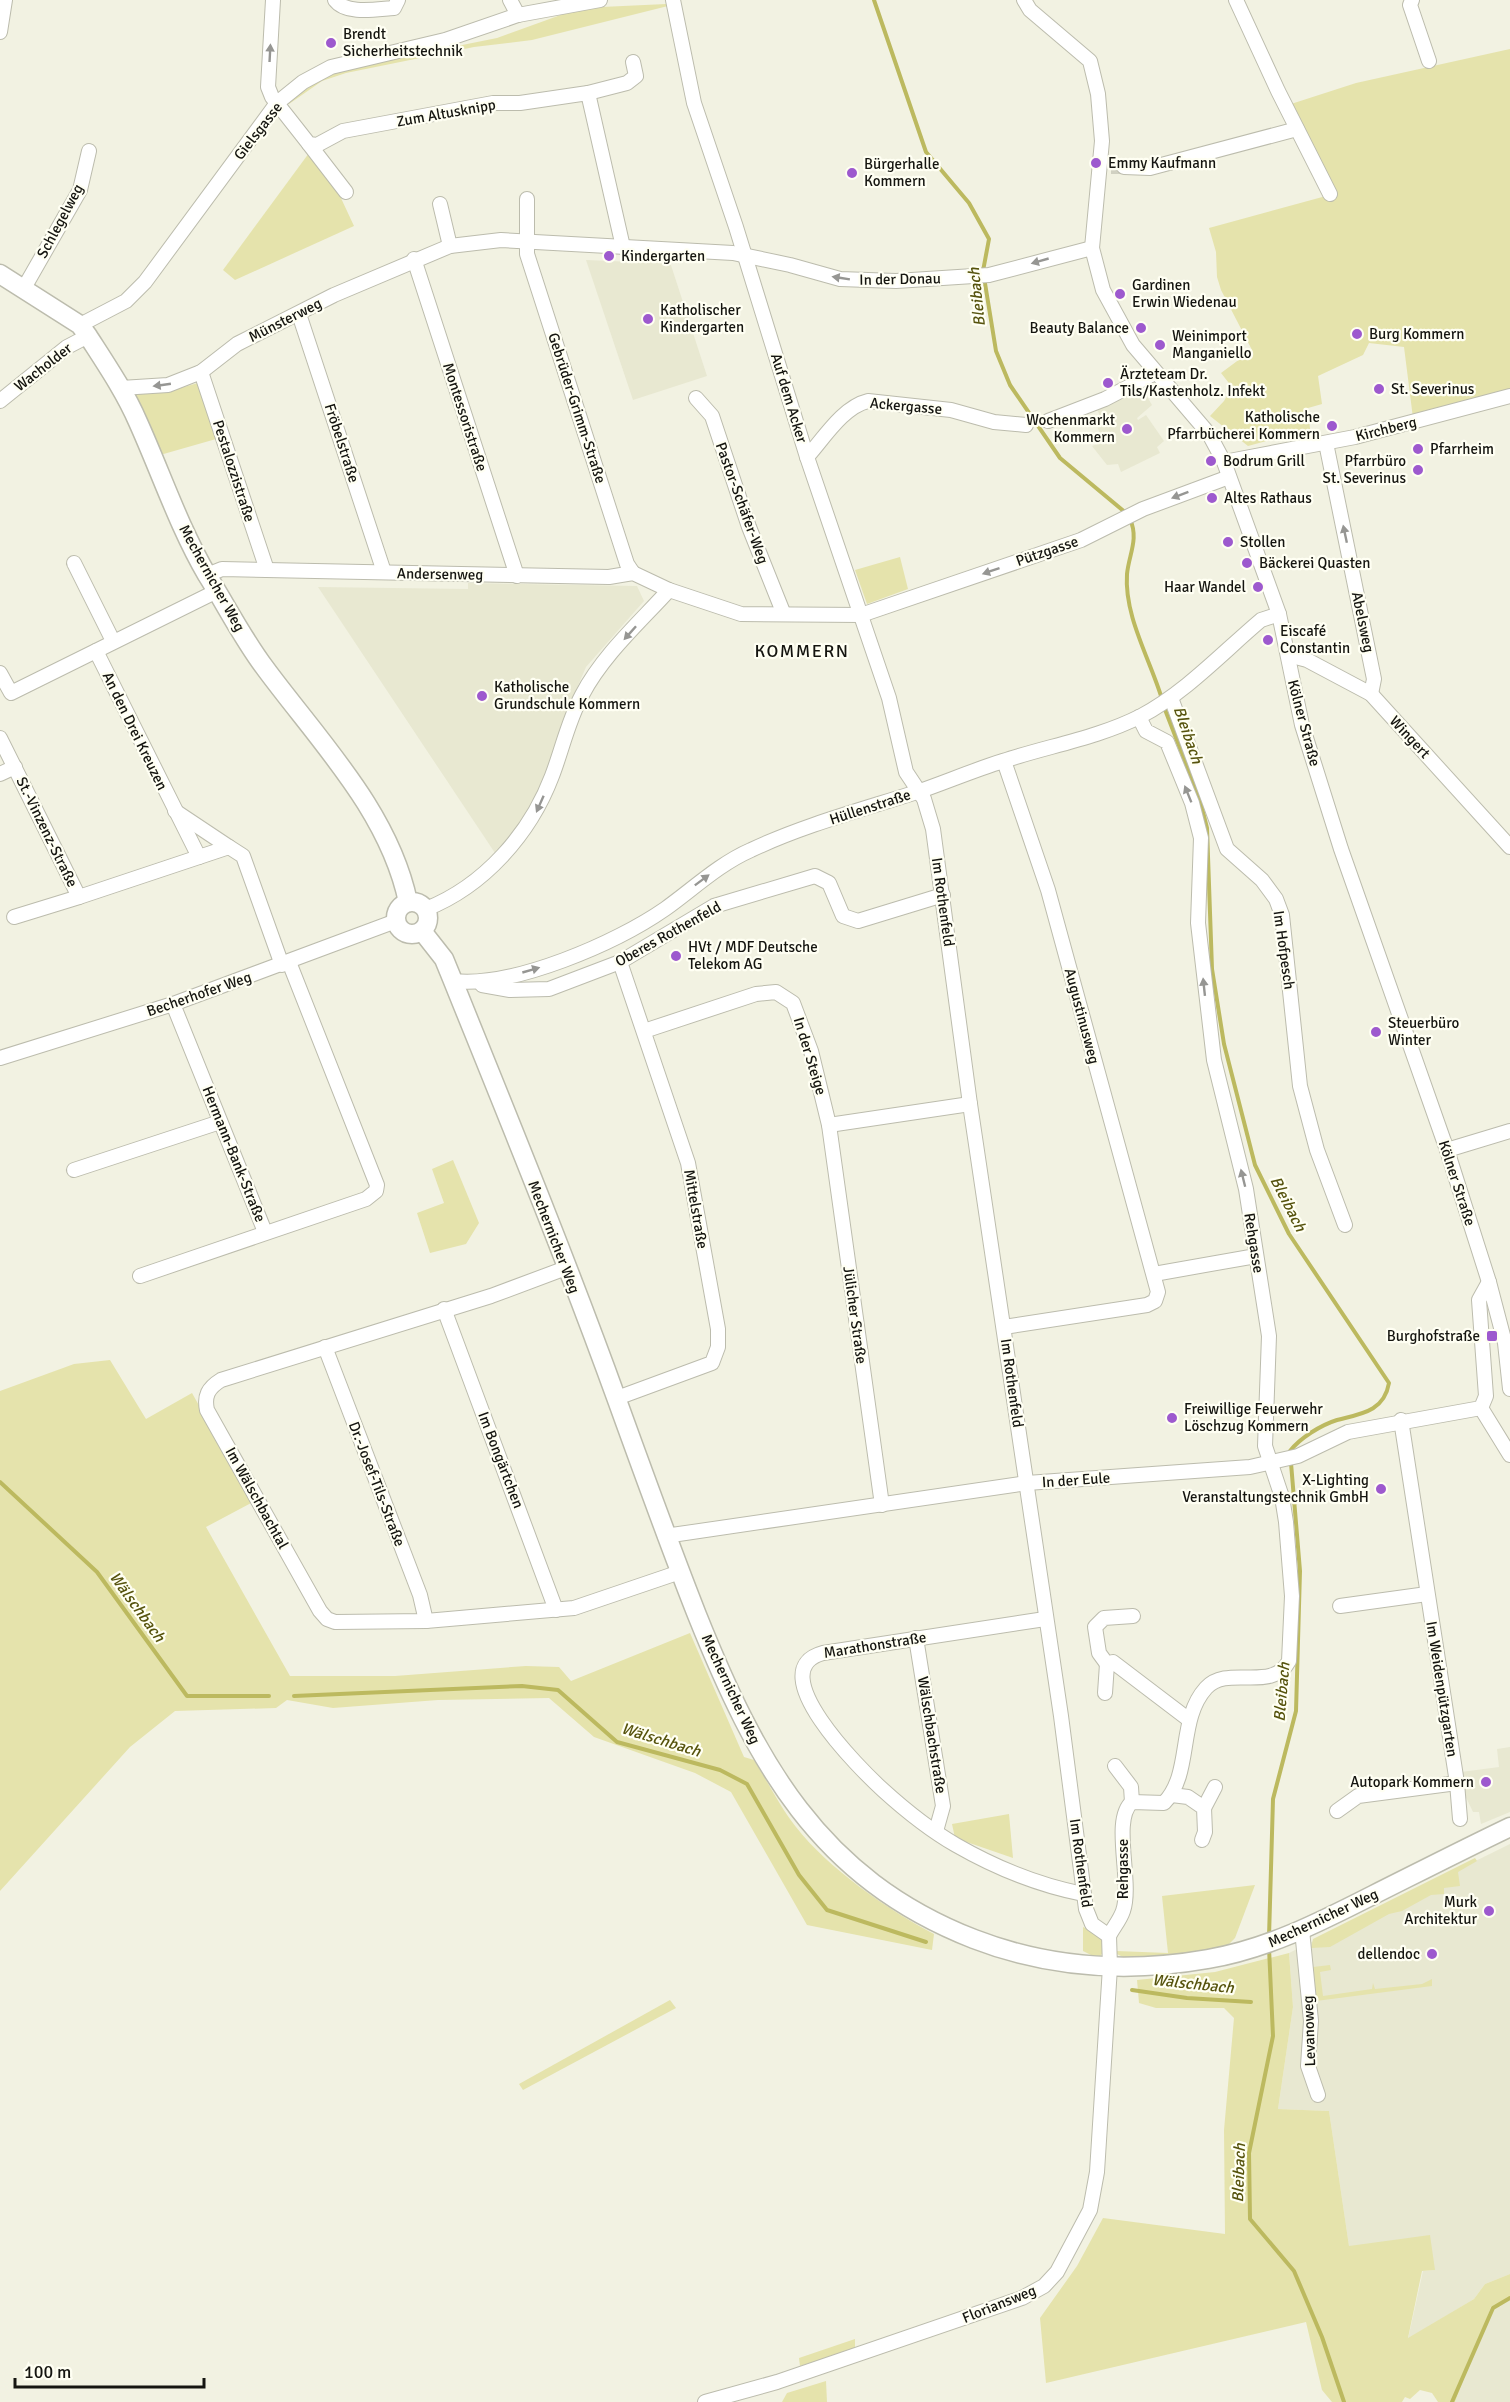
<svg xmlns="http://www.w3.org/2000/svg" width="1510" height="2402" font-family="Signika,sans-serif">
<rect width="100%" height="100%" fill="#f2f2e2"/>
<!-- built -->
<g fill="#e8e8d1">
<polygon points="636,253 668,256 707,376 633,400 586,260 634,262 637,261"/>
<polygon points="1142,388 1152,405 1137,418 1138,420 1146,415 1164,441 1157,447 1160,453 1121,472 1118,464 1107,465 1092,446 1103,442 1096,423 1101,418 1097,409"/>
<polygon points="468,583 637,586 644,601 586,667 561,725 544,782 521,824 495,853 318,587 468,589"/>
<polygon points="1510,1747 1510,1812 1481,1824 1479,1812 1473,1812 1464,1793 1461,1772 1499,1767 1497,1749"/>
<polygon points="1510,1844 1510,2274 1485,2284 1474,2299 1408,2339 1423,2271 1435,2270 1349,2246 1329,2111 1278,2109 1293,2007 1289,1953"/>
<polygon points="1510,2300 1510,2402 1455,2402 1491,2307"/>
</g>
<!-- green -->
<g fill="#e5e3ac">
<polygon points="666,4 668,6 532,40 474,47 346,73 322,81 289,104 288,102 322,78 343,69 497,38 580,8"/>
<polygon points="1510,49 1510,389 1413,418 1404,347 1369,343 1363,355 1318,376 1322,404 1308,408 1310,429 1248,446 1210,416 1224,401 1232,387 1221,373 1252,350 1221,290 1217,277 1216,252 1209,228 1326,196 1291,104 1356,83"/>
<polygon points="309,153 333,181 354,226 235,280 223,270"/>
<polygon points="198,383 216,439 160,455 134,392 166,392"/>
<polygon points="900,557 908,589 867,604 855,570"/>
<polygon points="453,1160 479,1223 466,1244 430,1253 417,1213 444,1203 432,1169"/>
<path d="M110,1360L146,1419L192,1393L253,1502L206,1527L290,1676H395L526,1666L559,1667L571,1681L690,1633L744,1757L754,1760C768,1782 780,1807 796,1827C828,1868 888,1910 934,1934L932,1950L807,1925L731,1792L695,1773L594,1737L549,1698L438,1700L333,1708L287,1700L276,1708L175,1711L130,1747L0,1891V1391L74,1364Z"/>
<polygon points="1009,1814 1013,1858 955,1838 952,1824"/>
<polygon points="1475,1858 1477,1861 1458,1872 1460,1886 1444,1888 1444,1894 1431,1895 1402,1911 1389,1914 1330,1947 1311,1948 1313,1939"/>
<polygon points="1255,1885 1235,1938 1222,1951 1131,1961 1117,1954 1116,1951 1168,1953 1162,1896"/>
<polygon points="1083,1927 1102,1936 1104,1951 1099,1958 1092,1960 1091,1955 1083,1951"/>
<polygon points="1289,1953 1293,2007 1278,2109 1329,2111 1349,2246 1430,2235 1435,2270 1422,2271 1408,2338 1474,2299 1485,2284 1510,2274 1510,2300 1491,2307 1455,2402 1438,2402 1432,2393 1420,2390 1410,2399 1405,2397 1402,2402 1332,2402 1322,2390 1306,2322 1046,2383 1040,2318 1077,2266 1103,2218 1225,2234 1224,2130 1234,2018 1224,2008 1156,2008 1139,2003 1137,1980 1215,1972"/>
<polygon points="1330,1965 1331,1970 1320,1972 1323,1996 1372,1989 1373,1983 1375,1989 1422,1984 1432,1979 1432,1986 1316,2001 1313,1967"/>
<polygon points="670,2000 676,2008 523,2090 519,2084"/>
<polygon points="855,2339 855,2349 800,2366 799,2358"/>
<polygon points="826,2381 827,2402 782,2402 787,2393"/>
</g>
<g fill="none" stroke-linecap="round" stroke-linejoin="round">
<!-- stream -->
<g stroke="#bcb95f" stroke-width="4">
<polyline points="874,0 926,152 969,203 989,239 983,271 996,351 1010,385 1060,458 1126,513"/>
<path d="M1130,519C1139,539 1129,554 1127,574C1124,616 1150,659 1162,699"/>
<path d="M1164,707L1200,800L1207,828L1212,969L1224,1044L1255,1165L1289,1234L1389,1383C1384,1412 1360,1414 1337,1420C1321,1425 1300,1438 1290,1451L1300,1571L1296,1711L1273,1799L1269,1937"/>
<polyline points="0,1482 97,1572 187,1696 269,1696"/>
<polyline points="294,1696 522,1686 558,1690 617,1742 720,1770 747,1784 799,1875 827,1910 926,1942"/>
<polyline points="1269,1948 1273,2036 1249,2153 1250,2219 1294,2271 1322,2337 1344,2402"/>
<polyline points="1132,1990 1187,1998 1251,2002"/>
<polyline points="1452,2402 1493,2308 1510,2298"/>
</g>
<!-- street-tunnel -->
<polyline stroke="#d1d1c2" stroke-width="14" stroke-dasharray="14 7" stroke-linecap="butt" points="1111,167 1124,167"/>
<!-- street casing -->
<g stroke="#bcbcad" stroke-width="16">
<g id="street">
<polyline points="273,0 268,87 272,97 309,144 317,145 343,131 493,103 520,103 588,93 623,247"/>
<path d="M335,0C346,15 377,9 394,8L398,0"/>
<polyline points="510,0 518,15"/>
<polyline points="673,0 694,103 736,227 807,457 889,698 906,772 924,799 933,829 970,1104 1061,1716 1086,1909 1092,1924 1109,1936 1110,1967 1097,2172 1090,2210 1057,2272 1044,2286 1022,2298 777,2382 705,2402"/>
<polyline points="1024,0 1030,10 1090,61 1098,94 1102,141 1092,248 1103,290 1133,345 1209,434 1224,462 1279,614 1302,725 1341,849 1447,1150 1489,1282 1505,1343 1510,1389"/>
<polyline points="1236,0 1278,91 1330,194"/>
<polyline points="1412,0 1410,5 1429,61"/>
<polyline points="0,32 5,0"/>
<polyline points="588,93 627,83 636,76 633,62"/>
<polyline points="309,144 346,192"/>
<polyline points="1124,167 1150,168 1297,129"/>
<polyline points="527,199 527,254 627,564 633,573"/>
<polyline points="440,204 450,246"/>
<polyline points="414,259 517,576"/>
<polyline points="24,288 80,190 89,151"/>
<polyline points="299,314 384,572"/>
<polyline points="80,325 126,301 145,282 277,103 303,82 331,67 445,40 518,15 600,0"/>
<polyline points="201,372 267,570"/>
<polyline points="121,388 168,385 201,372 237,344 334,295 450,246 501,240 733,253 790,265 840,279 896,281 989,275 1092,248"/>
<polyline points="696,398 712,416 749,527 783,612"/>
<polyline points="0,401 67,347 88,336"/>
<polyline points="1048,421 1105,399 1155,373"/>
<polyline points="1326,443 1374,679 1371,694"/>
<path d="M807,457C824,438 843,407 868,401L951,410L994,422L1026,425"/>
<polyline points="1224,462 1355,437 1510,396"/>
<polyline points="74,563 113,641"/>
<polyline points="207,575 222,569 609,577 633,573 669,590 741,614 861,615 1081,540 1143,509 1229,477"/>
<polyline points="96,651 199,857 229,847 243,856 282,965"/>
<polyline points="1288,655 1307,660 1371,694 1510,847"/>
<polyline points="0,673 11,693 217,591"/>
<polyline points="1171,698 1227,849 1262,880 1276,899 1282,915 1300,1086 1317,1150 1345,1225"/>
<polyline points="0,738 79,897 199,857"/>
<polyline points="1004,761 1048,890 1158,1292 1155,1301 1147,1305 1004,1327"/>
<polyline points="0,774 15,767"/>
<polyline points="175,811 229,847"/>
<path d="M426,909C484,886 530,834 552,776C562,750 568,721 582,695C603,655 639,623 669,590"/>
<polyline points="14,917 79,897"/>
<path d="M453,981C513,988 616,943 665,909C693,889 719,864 751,850C804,825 861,810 917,792C946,782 974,770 1003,761C1048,746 1098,738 1141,716C1186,692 1222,653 1261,620L1279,614"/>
<polyline points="482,985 510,990 549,989 620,962 714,906 815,876 829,883 843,916 858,921 943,895"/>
<polyline points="173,1004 265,1232"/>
<polyline points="644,1031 756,994 776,992 793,1003 811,1051 829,1125 882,1505"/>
<polyline points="0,1058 173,1004 396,921"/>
<polyline points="829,1125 970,1104"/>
<polyline points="1447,1150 1510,1131"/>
<polyline points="74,1170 220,1122"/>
<path d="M566,1268L491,1296L221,1380C208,1388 204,1396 207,1410L320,1611L327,1619L335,1622L426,1621L574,1608L680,1572"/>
<polyline points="1154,1274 1256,1256"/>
<polyline points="140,1276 366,1199 376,1191 377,1185 289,962"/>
<polyline points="444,1309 556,1610"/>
<polyline points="325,1347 420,1595 426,1621"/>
<polyline points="617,1398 712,1363 718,1347 718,1329 688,1163 620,962"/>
<polyline points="1481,1408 1510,1455"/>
<polyline points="1401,1420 1457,1783 1460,1819"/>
<polyline points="665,1536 1027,1483 1250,1467 1298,1456 1348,1432 1481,1408 1486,1396 1479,1300 1489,1282"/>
<polyline points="1340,1606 1427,1594"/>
<path d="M1045,1619L823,1653C760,1670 860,1769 883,1790C905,1810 930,1830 956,1845C996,1868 1038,1885 1083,1894"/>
<polyline points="916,1638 943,1806 936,1831"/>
<polyline points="1107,1664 1099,1653 1095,1627 1104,1618 1133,1616"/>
<polyline points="1105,1693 1107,1664 1113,1662 1188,1719"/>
<polyline points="1115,1766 1131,1787 1132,1802"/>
<polyline points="1172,1795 1188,1797 1204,1808 1205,1832 1202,1840"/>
<polyline points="1204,1808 1215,1787"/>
<polyline points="1337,1811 1358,1796 1457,1783"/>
<polyline points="1302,1930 1311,2021 1308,2066 1318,2095"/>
<path d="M1109,1936C1113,1928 1120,1920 1123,1911C1133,1882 1111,1820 1132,1802L1164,1803C1193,1773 1177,1720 1206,1688C1228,1664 1272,1693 1289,1661L1292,1596L1286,1522L1282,1497L1265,1446L1269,1336L1246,1189L1214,1060L1198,923L1201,838L1192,803L1167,742L1146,731L1139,717"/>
</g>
</g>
<!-- secondary casing -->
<g stroke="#bcbcad" stroke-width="21">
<g id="secondary">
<path d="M0,274L80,325L88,336C106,364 125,392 138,422C161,473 179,527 207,575C226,605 243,639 265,668C318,740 389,811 408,902"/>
<circle cx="412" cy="918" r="16"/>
<path d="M422,931L444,959L453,981C509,1120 566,1259 617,1400C643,1472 669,1544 697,1615C756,1762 818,1878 974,1939C1049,1968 1129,1973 1208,1959C1267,1949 1320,1922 1373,1895C1419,1872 1464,1849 1510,1827"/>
</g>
</g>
<!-- street -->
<use href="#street" stroke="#fff" stroke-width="14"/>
<!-- secondary -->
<use href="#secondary" stroke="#fff" stroke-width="18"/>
</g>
<!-- one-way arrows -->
<defs><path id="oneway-solid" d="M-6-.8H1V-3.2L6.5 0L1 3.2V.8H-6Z" transform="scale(1.5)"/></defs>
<g fill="#969693">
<use href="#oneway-solid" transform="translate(270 53) rotate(-87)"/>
<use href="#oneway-solid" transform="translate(1040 261) rotate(164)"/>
<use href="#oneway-solid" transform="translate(841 278) rotate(-171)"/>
<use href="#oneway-solid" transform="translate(162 385) rotate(172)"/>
<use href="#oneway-solid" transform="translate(1180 495) rotate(159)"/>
<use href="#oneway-solid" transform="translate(1345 534) rotate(-102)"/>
<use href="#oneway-solid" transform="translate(991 571) rotate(161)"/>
<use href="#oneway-solid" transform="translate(630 633) rotate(132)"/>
<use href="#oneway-solid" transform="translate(1188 794) rotate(-112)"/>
<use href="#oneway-solid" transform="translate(540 804) rotate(114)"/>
<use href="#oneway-solid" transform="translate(702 880) rotate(-37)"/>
<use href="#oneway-solid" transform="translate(531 970) rotate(-16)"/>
<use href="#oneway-solid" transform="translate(1204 987) rotate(-96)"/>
<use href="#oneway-solid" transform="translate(1243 1178) rotate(-104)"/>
</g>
<!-- markers -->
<g fill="#9d59ce" stroke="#fffff3" stroke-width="2">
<circle cx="331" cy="43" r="6"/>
<circle cx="1096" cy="163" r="6"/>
<circle cx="852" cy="173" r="6"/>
<circle cx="609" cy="256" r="6"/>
<circle cx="1120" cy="294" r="6"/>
<circle cx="648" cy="319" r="6"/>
<circle cx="1141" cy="328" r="6"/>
<circle cx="1357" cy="334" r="6"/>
<circle cx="1160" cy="345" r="6"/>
<circle cx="1108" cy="383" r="6"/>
<circle cx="1379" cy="389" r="6"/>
<circle cx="1332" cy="426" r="6"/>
<circle cx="1127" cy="429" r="6"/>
<circle cx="1418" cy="449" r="6"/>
<circle cx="1211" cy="461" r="6"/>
<circle cx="1418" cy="470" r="6"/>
<circle cx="1212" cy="498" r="6"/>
<circle cx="1228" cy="542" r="6"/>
<circle cx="1247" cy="563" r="6"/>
<circle cx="1258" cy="587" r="6"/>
<circle cx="1268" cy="640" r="6"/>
<circle cx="482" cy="696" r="6"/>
<circle cx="676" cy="956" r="6"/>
<circle cx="1376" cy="1032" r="6"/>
<rect x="1486" y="1330" width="12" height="12" rx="3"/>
<circle cx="1172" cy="1418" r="6"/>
<circle cx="1381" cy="1489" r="6"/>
<circle cx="1486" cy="1782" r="6"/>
<circle cx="1489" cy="1911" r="6"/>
<circle cx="1432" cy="1954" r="6"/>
</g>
<g text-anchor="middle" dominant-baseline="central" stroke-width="4.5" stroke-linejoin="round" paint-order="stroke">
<!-- poi labels -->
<g font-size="15" fill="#151510" stroke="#fffff3" text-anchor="start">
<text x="343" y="34">Brendt<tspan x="343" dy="17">Sicherheitstechnik</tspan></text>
<text x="1108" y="163">Emmy Kaufmann</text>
<text x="864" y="164">Bürgerhalle<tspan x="864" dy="17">Kommern</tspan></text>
<text x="621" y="256">Kindergarten</text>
<text x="1132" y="285">Gardinen<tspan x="1132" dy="17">Erwin Wiedenau</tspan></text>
<text x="660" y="310">Katholischer<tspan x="660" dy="17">Kindergarten</tspan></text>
<text x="1129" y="328" text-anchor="end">Beauty Balance</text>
<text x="1369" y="334">Burg Kommern</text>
<text x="1172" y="336">Weinimport<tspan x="1172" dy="17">Manganiello</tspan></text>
<text x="1120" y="374">Ärzteteam Dr.<tspan x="1120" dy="17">Tils/Kastenholz. Infekt</tspan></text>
<text x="1391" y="389">St. Severinus</text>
<text x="1320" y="417" text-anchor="end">Katholische<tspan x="1320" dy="17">Pfarrbücherei Kommern</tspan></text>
<text x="1115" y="420" text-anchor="end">Wochenmarkt<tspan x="1115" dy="17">Kommern</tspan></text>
<text x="1430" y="449">Pfarrheim</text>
<text x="1223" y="461">Bodrum Grill</text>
<text x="1406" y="461" text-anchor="end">Pfarrbüro<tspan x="1406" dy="17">St. Severinus</tspan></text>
<text x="1224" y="498">Altes Rathaus</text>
<text x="1240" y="542">Stollen</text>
<text x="1259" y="563">Bäckerei Quasten</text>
<text x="1246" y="587" text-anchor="end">Haar Wandel</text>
<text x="1280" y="631">Eiscafé<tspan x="1280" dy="17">Constantin</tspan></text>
<text x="494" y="687">Katholische<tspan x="494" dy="17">Grundschule Kommern</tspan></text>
<text x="688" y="947">HVt / MDF Deutsche<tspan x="688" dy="17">Telekom AG</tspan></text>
<text x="1388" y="1023">Steuerbüro<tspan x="1388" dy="17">Winter</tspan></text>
<text x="1480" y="1336" text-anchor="end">Burghofstraße</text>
<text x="1184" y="1409">Freiwillige Feuerwehr<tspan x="1184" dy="17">Löschzug Kommern</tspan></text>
<text x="1369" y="1480" text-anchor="end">X-Lighting<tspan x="1369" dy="17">Veranstaltungstechnik GmbH</tspan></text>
<text x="1474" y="1782" text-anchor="end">Autopark Kommern</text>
<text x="1477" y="1902" text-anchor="end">Murk<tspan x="1477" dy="17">Architektur</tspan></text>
<text x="1420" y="1954" text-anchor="end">dellendoc</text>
</g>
<!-- street labels -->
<g font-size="15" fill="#151510" stroke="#fffff3">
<text transform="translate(446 113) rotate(-10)">Zum Altusknipp</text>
<text transform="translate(258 131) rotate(-52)">Gielsgasse</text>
<text transform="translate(60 221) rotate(-62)">Schlegelweg</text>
<text transform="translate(900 279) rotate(-1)">In der Donau</text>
<text transform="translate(285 320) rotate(-27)">Münsterweg</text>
<text transform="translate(43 367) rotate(-38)">Wacholder</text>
<text transform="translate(789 398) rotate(73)">Auf dem Acker</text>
<text transform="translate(906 406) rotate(5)">Ackergasse</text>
<text transform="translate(577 408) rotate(72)">Gebrüder-Grimm-Straße</text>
<text transform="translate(465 417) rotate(72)">Montessoristraße</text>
<text transform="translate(1386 429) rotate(-14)">Kirchberg</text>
<text transform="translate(342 443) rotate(72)">Fröbelstraße</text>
<text transform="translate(234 471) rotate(72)">Pestalozzistraße</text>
<text transform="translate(742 503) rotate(70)">Pastor-Schäfer-Weg</text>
<text transform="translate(1047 551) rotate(-19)">Pützgasse</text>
<text transform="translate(440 574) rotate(1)">Andersenweg</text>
<text transform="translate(212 578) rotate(61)">Mechernicher Weg</text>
<text transform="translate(1363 622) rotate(78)">Abelsweg</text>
<text transform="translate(1304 723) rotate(75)">Kölner Straße</text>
<text transform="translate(135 731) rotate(64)">An den Drei Kreuzen</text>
<text transform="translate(1410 737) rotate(47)">Wingert</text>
<text transform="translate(870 807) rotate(-18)">Hüllenstraße</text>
<text transform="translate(47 832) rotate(64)">St.-Vinzenz-Straße</text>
<text transform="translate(943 902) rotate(82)">Im Rothenfeld</text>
<text transform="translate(668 934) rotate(-29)">Oberes Rothenfeld</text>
<text transform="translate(1284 950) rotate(82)">Im Hofpesch</text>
<text transform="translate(199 994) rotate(-19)">Becherhofer Weg</text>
<text transform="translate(1082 1016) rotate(75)">Augustinusweg</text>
<text transform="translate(810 1056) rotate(73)">In der Steige</text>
<text transform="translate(234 1154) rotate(68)">Hermann-Bank-Straße</text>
<text transform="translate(1457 1183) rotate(72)">Kölner Straße</text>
<text transform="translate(696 1209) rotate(80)">Mittelstraße</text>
<text transform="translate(554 1237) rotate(69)">Mechernicher Weg</text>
<text transform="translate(1254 1243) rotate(81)">Rehgasse</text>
<text transform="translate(855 1315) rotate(82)">Jülicher Straße</text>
<text transform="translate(1012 1383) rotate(82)">Im Rothenfeld</text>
<text transform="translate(501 1460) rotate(69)">Im Bongärtchen</text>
<text transform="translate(1076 1480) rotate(-4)">In der Eule</text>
<text transform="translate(377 1484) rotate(69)">Dr.-Josef-Tils-Straße</text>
<text transform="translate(257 1498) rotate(61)">Im Wälschbachtal</text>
<text transform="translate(875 1645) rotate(-9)">Marathonstraße</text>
<text transform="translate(731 1689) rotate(65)">Mechernicher Weg</text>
<text transform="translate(1442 1689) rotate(81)">Im Weidenpützgarten</text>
<text transform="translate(932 1735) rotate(81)">Wälschbachstraße</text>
<text transform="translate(1081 1863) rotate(82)">Im Rothenfeld</text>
<text transform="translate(1123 1869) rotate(-90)">Rehgasse</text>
<text transform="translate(1323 1918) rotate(-25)">Mechernicher Weg</text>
<text transform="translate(1309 2031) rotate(-92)">Levanoweg</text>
<text transform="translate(999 2304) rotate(-22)">Floriansweg</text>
</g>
<!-- water labels -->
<g font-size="16" font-style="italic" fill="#56530d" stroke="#fffff3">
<text transform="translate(977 297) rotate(-96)">Bleibach</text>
<text transform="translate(1188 735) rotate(71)">Bleibach</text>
<text transform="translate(1288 1204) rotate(63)">Bleibach</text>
<text transform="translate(137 1607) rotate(54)">Wälschbach</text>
<text transform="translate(1282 1692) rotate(-85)">Bleibach</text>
<text transform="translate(661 1740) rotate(17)">Wälschbach</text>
<text transform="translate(1193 1984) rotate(6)">Wälschbach</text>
<text transform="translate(1239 2173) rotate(-88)">Bleibach</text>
</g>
<!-- quarter labels -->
<g font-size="18" letter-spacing="1.5" fill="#151510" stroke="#fffff3">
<text x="802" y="651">KOMMERN</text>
</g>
</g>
<!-- scale -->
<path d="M15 2378v9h189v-9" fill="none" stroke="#151510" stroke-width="3"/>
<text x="24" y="2378" font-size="18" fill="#151510" stroke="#fffff3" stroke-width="4.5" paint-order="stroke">100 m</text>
</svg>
